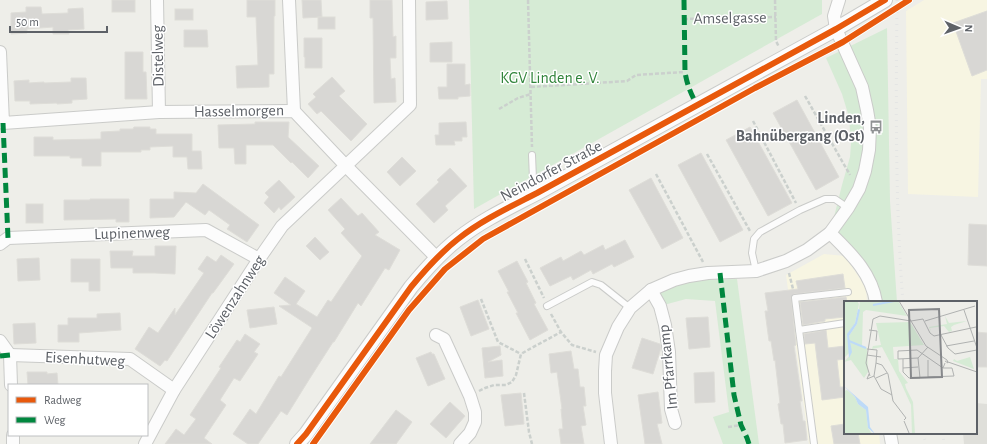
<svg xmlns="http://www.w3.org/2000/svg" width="987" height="444" font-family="'Alegreya Sans',sans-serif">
<rect width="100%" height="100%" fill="#eeeee9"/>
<!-- commercial -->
<g fill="#f7f5e2">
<polygon points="924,0 987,0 987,79 981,79 978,197 908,194 906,11"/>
<polygon points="824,254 845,256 866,288 867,302 845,302 845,433 879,433 880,444 809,444 786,275"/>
</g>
<!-- industrial -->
<polygon fill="#dfdfda" points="976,403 987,404 987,444 964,444 963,433 976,433"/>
<!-- green -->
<g fill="#d6ebd5">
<polygon points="469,0 822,0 822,14 474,209"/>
<polygon points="887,28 890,201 897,302 876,302 874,294 830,233 842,185 850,157 851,144 849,117 842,94 826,58"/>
<polygon points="737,279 759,444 723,444 713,417 729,412 715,301 686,299 660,306 651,290 701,280"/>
</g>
<!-- building -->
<g fill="#d8d7d4" stroke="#deddd8">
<rect x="112" y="0" width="23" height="12"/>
<polygon points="247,0 275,0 275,16 274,16 274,74 269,74 269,87 237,88 236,66 258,65 256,17 247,17"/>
<polygon points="302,0 321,0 322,17 303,18"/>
<polygon points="370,0 392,0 393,37 396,36 396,58 390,58 391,79 395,78 396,102 374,103 373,18 370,18"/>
<polygon points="447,1 448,19 426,20 426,2"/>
<polygon points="26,7 41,7 42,14 68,13 68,9 83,8 84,29 68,30 69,34 53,34 53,27 27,29 27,33 11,34 11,13 26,12"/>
<rect x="175" y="9" width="18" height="11"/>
<polygon points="987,11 987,70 972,76 953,23"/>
<rect x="318" y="17" width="17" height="12"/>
<polygon points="184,30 207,30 208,47 184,47"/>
<polygon points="304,38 322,38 322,68 305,68 305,57 304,57"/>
<polygon points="452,42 452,62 430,62 430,43"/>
<polygon points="125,52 143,52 143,72 146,72 147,99 125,99"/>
<polygon points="447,64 465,64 465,85 470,84 470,96 458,97 458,99 439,99 438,87 447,87"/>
<polygon points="332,77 345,91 339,96 367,124 351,141 321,111 317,114 308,104 316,97 313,94"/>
<polygon points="71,78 86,78 87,99 72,100 72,103 57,104 57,103 30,104 30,101 15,101 14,81 29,80 29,83 44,82 44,83 71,82"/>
<polygon points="797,100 839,177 816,190 773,113"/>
<polygon points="255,122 289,122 288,137 319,166 308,178 292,162 291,163 273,145 246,145 246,164 235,164 234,148 219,148 218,125 255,124"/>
<polygon points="466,122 467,137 462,137 462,141 454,141 455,145 436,145 435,135 439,135 439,123"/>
<polygon points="134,127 150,127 150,129 156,129 156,134 192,134 192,151 201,151 202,169 188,169 187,157 173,157 173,146 150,147 150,150 141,150 141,152 101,152 101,166 82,166 82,158 70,158 70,156 34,156 34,137 53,137 53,140 101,139 101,132 120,131 120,129 133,129"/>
<polygon points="750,127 792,203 768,216 726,140"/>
<polygon points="701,153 743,230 720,242 678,165"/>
<polygon points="402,157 416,171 400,186 387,172"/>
<polygon points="450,168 467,186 445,206 448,210 434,223 416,204 439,182 437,180"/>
<polygon points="651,178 683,238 662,249 629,190"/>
<polygon points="279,180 295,197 281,210 279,207 274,213 264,203 269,197 265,193"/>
<polygon points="203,184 259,225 247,242 227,229 230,225 209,210 205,215 186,202 174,217 150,218 150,199 174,199 174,192 196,193"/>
<polygon points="341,198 358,216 362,213 379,232 375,235 400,250 389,270 385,268 361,306 358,303 334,342 333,342 310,378 287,415 281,411 258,444 248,444 233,434 250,409 256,414 279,376 281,377 312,328 311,327 279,306 291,305 274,293 285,277 305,291 296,304 317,317 328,300 331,302 362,256 341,233 345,229 328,210"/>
<polygon points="90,199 129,199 129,222 116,222 116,219 64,220 64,200 90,200"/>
<rect x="26" y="204" width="17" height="19"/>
<polygon points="969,224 987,225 987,266 968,265"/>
<polygon points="315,237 329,252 320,260 306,246"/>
<polygon points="625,240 634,257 614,267 612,264 593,274 591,270 573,280 571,276 550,286 540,268 561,257 563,261 581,251 584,255 603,245 605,250"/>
<polygon points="155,246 176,246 175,274 155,273 133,273 133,268 111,268 110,251 133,251 132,256 155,256"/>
<polygon points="221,255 234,264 213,293 212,293 167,361 165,360 160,366 135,349 149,327 158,333 175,308 175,315 204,273 198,269 207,256 216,262"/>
<polygon points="39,258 40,280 18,281 17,259"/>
<polygon points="71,259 100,259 100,291 89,291 89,282 71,282"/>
<polygon points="517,261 528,282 526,283 536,303 534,304 548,330 530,340 516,313 518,313 507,292 509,292 498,271"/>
<polygon points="843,274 845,288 794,294 791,297 796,345 794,346 802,401 800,401 803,421 805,421 807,440 785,443 783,424 781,424 778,404 780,403 775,360 774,361 771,341 769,341 765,311 768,311 765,293 798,289 796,281"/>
<polygon points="846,297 847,302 845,302 845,317 825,319 825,321 803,325 800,302"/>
<polygon points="478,300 489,329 471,336 460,307"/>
<polygon points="274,307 277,324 250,328 247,310"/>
<polygon points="120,313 121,330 79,333 79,342 58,342 58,325 68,325 68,318 97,318 97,314"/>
<polygon points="708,317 710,347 689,349 686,318"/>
<polygon points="35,323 36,343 14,344 13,324"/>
<polygon points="826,330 828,348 845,346 845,359 837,360 840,387 845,387 845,397 822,400 815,343 805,344 804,334"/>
<polygon points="976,332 987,333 987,367 976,367"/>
<polygon points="245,334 260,344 254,352 258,354 240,381 234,378 220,400 226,405 204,438 212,444 165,444 176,429 184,435 196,419 190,415 221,368 219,367 237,340 240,342"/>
<polygon points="642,338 660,344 661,348 653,374 632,368"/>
<polygon points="500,346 501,355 488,362 502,360 503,376 485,378 482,348"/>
<polygon points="571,351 574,369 578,369 580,387 584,387 586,406 583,406 586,425 581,426 584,444 561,444 559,429 563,429 561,409 562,409 557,372 551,373 549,354"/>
<polygon points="431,352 432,354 434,354 445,379 428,386 416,358"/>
<polygon points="27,372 47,372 47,374 57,373 58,385 28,385"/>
<polygon points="714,372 715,402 695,403 694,373"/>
<polygon points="658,392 662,423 657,424 662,444 645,444 638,395"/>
<polygon points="521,393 524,424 505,426 501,395"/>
<polygon points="450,402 465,416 446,438 430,424"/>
<polygon points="396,410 412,422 396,444 370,444"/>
<polygon points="845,424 845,433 858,433 860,444 834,444 831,426"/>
</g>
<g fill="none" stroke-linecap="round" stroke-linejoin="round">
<!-- service casing -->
<g stroke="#cacbc9" stroke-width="8">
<g id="service">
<polyline points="532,155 533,179 537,193"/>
<polyline points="756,271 752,253 754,239 760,232 800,210 825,199 835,199 848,208"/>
<polyline points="547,306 592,282 601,285 630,308"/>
<polyline points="845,323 799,330 795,298 848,292"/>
<polyline points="799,330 814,444"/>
</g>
</g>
<!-- minor casing -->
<g stroke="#cacbc9" stroke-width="14">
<g id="minor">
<polyline points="157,0 159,112"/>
<polyline points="289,0 294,111"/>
<polyline points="0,52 3,123 159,112 294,111 346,166 437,258"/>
<path d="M830,233C851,254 871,272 876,302"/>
<polyline points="0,244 8,238 206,230 259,259"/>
<polyline points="651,290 660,306 665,325 669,352 671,409 675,423"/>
<polyline points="436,335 444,339 470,396 475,412 475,422 470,433 460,444"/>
<polyline points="0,341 10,355 11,385"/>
<polyline points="10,355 130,359 174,390"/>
<polyline points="890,433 892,444"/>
<polyline points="13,435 13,444"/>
<polyline points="145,444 174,390 259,259 282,226 410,105 409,0"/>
<polyline points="611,444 605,393 605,371 606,355 618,327 630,308 651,290 674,280 689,276 708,273 756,271 786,261 807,250 830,233 848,208 859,189 865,171 869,150 870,128 867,110 862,87 836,29 834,16 839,0"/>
</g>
</g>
<!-- tertiary casing -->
<g stroke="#cacbc9" stroke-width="16">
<path id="tertiary" d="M297,444L306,434L411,287C425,270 440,253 458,239C482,220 510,207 537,193L836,29L885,0"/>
</g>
<!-- path -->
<g stroke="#cbd0cd" stroke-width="2.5" stroke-dasharray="4 2" stroke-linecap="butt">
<polyline points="528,0 532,147"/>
<polyline points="775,0 776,41 779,47"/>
<polyline points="895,9 909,0"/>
<polyline points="684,19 776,17"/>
<polyline points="531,87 627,81 636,75 685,72"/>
<polyline points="805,96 850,175"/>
<polyline points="499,109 518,98 531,94"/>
<polyline points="753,121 796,203"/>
<polyline points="707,154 750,231"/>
<polyline points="656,174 703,262"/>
<polyline points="525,259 544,298"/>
<polyline points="453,262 483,239 516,220"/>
<polyline points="789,273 793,289"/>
<polyline points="481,299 498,342 521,354"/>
<polyline points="551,314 561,332 572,345 596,352"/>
<polyline points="479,391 485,388 494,385 506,385 512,382 516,375 521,354 526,351 561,332"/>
<polyline points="524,393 529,432 532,444"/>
<polyline points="728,427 741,425"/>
</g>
<!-- service -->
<use href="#service" stroke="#fcfcfc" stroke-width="6"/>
<!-- minor -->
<use href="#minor" stroke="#fcfcfc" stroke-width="12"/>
<!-- tertiary -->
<use href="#tertiary" stroke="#fcfcfc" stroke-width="14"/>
<!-- rail -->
<g stroke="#e4e5e4" stroke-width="3" stroke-dasharray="1 5" stroke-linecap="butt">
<path d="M897,0C896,101 895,202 903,302"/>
<polyline points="923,433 926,444"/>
<polyline points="943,433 944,444"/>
</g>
<!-- quiet -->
<g stroke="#00873e" stroke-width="5" stroke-dasharray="10 5" stroke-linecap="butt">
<path d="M684,0L685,72C687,85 691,94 697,105"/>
<polyline points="3,123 8,238"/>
<polyline points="720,273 734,395 741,425 747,438 749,444"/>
<polyline points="0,356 10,355"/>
</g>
<!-- cycleway casing -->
<g stroke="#fff" stroke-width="8">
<g id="cycleway">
<path d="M297,444L306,434L411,287C425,270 440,253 458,239C482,220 510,207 537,193L836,29L885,0"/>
<polyline points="313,444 409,310 445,269 483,239 755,88 843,42 909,0"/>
</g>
</g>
<!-- cycleway -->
<use href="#cycleway" stroke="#e8590c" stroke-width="6"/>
</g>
<!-- icons -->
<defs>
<g id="bus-bare" transform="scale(1.08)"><path d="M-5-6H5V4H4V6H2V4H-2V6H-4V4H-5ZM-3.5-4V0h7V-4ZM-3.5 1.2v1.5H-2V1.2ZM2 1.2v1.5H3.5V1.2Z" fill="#909294" stroke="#fff" stroke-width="2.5" paint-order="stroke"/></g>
</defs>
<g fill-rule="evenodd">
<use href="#bus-bare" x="876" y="127"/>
</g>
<g text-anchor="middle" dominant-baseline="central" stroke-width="3" stroke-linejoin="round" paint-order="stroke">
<!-- street labels -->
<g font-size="16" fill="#5d6167" stroke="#fff">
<text transform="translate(730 18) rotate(-1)">Amselgasse</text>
<text transform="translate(158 56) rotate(-91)">Distelweg</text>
<text transform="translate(239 111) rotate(-1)">Hasselmorgen</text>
<text transform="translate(551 171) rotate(-28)">Neindorfer Straße</text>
<text transform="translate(132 233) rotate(-2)">Lupinenweg</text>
<text transform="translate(235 297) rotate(-57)">Löwenzahnweg</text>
<text transform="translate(85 359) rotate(3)">Eisenhutweg</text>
<text transform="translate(668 367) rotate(-96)">Im Pfarrkamp</text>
</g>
<!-- park labels -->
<g font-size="16" fill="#30843a" stroke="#fff">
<text x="550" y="78">KGV Linden e. V.</text>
</g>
<!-- poi labels -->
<g font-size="16" font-weight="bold" fill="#5d6167" stroke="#fff" text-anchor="end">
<text x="865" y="118">Linden,<tspan x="865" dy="18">Bahnübergang (Ost)</tspan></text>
</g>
</g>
<!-- overview -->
<g transform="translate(844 301)">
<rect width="133" height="133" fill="#eeeee9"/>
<path d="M0,0H13L15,3L11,22L3,34L6,51L0,57ZM16,0H54L63,15L22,9L19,11L18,45L23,47L24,71L20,77L7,59L0,61L7,53L5,35L13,23ZM101,15L105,22L123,20L110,24L107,26L108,30L105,31L100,25L86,27L87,31L85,26L103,23ZM66,21L80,44L49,46L50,58H54L55,70L64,82L61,83L62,87L69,101L71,133H68L67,104L57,82L38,46L28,48L29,45L37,44L32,22ZM126,56L130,68L109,60L110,58L113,60ZM3,89L11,96L14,103L22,109L24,127L28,133H0V90Z" fill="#d6ebd5"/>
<path d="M14,8L16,9L13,23L5,35L8,51L5,57L3,33L11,22ZM0,85L24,106L26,126L31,133L24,127L22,109L14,103L11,96Z" fill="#bddaf8"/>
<path fill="none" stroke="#bddaf8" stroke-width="2" d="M29,4L50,0M5,40L22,47"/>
<path fill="none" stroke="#b0b2b1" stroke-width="1" d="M55,0L82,45L103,59L104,62L101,60M77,0H92M120,9L133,47M67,20L79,18L86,32L90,35L132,26M81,20L131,5M25,29L33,30L32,40M97,34L104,47L111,53L133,49M102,45L130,40M23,48L33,49L32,62M23,54L37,56M74,57L54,58V50L73,49L99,67L101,62M59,58V71L65,77H76L74,57L84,46M84,59V76L110,75L108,67H99M104,61L133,71M59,67L74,66M25,73L23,78L30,75M26,75L22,62L29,18L36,15L67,20M32,77L43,72M48,94L37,88L30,75L32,62L38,64L44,73L49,100L62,117L60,119M60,120L65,132"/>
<path fill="#86888b" fill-opacity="0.15" stroke="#86888b" stroke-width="2" d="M95,8L98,76L67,77L65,9Z"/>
<rect width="133" height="133" fill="none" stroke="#5d6167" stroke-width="2"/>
</g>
<!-- legend -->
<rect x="8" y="384" width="140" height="52" fill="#ffffff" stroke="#bec0c2"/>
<rect x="16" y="397" width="20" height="6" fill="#e8590c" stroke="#bec0c2"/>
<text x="44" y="404" font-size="12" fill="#5d6167">Radweg</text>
<rect x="16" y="417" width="20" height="6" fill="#00873e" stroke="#bec0c2"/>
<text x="44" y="424" font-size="12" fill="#5d6167">Weg</text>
<!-- north arrow -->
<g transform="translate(959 28) rotate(92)" stroke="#ffffff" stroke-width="3" paint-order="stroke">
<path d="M0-3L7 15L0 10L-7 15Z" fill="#5d6167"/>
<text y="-6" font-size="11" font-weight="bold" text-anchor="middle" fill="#5d6167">N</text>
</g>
<!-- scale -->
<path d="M10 26v6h97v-6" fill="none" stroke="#5d6167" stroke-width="2"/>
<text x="16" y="26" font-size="12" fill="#5d6167" stroke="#ffffff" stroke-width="3" paint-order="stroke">50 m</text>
</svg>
